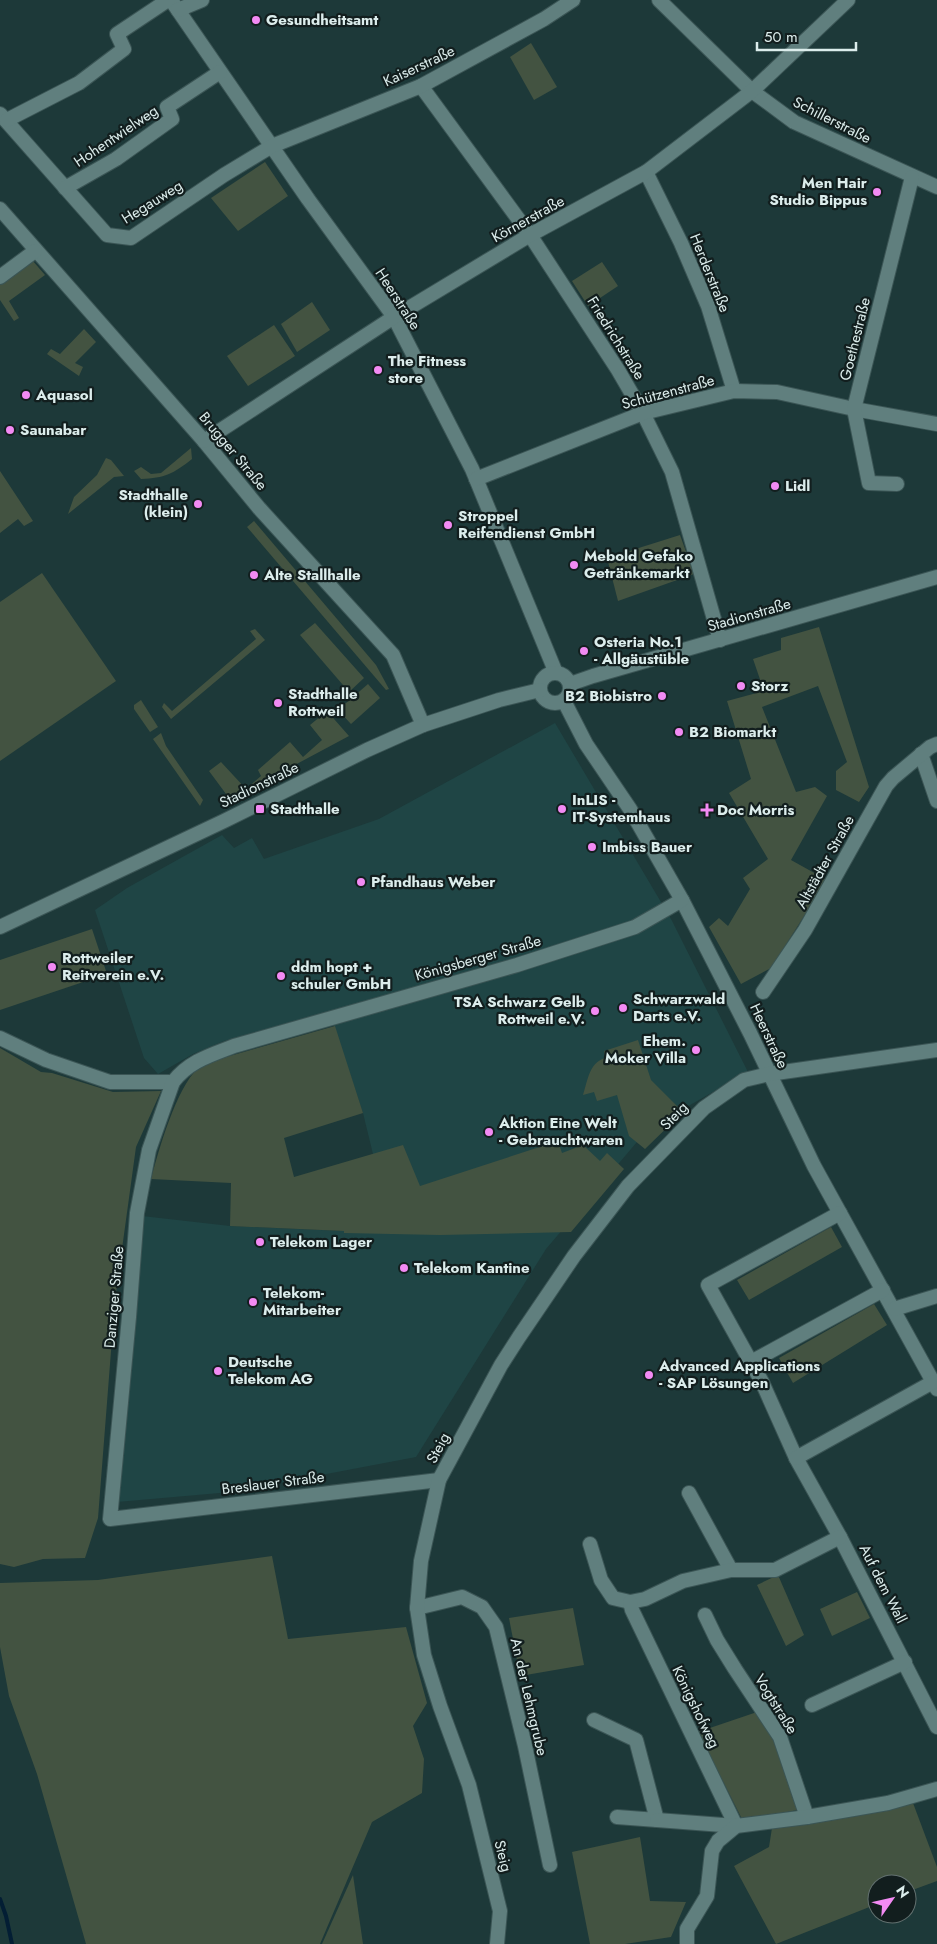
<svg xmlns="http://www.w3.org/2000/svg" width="937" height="1944" font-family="Jost,sans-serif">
<rect width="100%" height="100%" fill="#1d3939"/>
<!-- built -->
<polygon fill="#1f4545" points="555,723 671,919 748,1072 648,1129 546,1249 416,1457 231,1492 117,1502 142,1216 230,1226 344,1231 344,1233 402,1233 373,1154 363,1113 329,1011 224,1041 193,1054 158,1074 144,1058 95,910 127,888 222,835 234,848 252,838 264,859 379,819"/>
<!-- green -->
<g fill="#435341">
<polygon points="531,43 557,87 534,100 510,57"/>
<polygon points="265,162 288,196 238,231 211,198"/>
<polygon points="32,260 45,275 9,301 19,318 14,321 0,300 0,281"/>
<polygon points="602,262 618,286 588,306 572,281"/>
<polygon points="312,302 330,330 297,352 281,324"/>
<polygon points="274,325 295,356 248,386 227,356"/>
<polygon points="84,329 96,342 75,363 83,367 79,376 47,354 51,349 60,354"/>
<path d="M191,448L192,459C173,474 165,478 141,479L134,471L141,467L151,474L161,473Z"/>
<polygon points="106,458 111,460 124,476 114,477 68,514 74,497 97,475"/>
<polygon points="0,471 33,521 24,526 18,519 0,533"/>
<polygon points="254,521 376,665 389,689 386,690 247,527"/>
<polygon points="680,535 694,574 618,601 607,558"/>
<polygon points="42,573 116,681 0,761 0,602"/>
<polygon points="315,623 364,678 349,692 300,635"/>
<polygon points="819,627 869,787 859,802 836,790 836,771 847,762 818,686 762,707 796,792 815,787 827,796 791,860 827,880 771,968 741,984 709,927 719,918 728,926 750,889 743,878 768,859 729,793 751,779 727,701 764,691 753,659 781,650 781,638"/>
<polygon points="255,629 265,640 171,719 162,707 164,703 172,711 256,639 250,631"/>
<polygon points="368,684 380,698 351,724 338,710"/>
<polygon points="141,700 158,727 150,732 134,709 134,705"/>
<polygon points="327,711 349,736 235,797 229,798 209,771 221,762 246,789 261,776 258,770 290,742 303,757 322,740 310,725"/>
<polygon points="161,733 166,746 203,800 200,806 153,739"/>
<polygon points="92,929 107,974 0,1010 0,960"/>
<path d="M335,1026L363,1113L284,1138L294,1177L403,1145L420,1186L558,1141L562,1153L583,1145L600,1161L607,1153L624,1169L571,1232L440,1235L344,1233V1231L230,1226L231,1183L151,1179C159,1149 176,1089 198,1068C202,1065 208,1063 212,1061Z"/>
<path d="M638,1040L651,1080L683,1112L645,1149L629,1136L617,1095L597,1101L594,1092L583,1095C588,1080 589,1063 605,1058L604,1051Z"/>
<polygon points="0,1048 41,1072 52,1073 113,1092 161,1091 136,1147 115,1300 98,1518 85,1558 43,1559 14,1567 0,1564"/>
<polygon points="831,1227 842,1247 749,1300 737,1280"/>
<polygon points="874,1304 887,1325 793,1383 779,1358"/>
<polygon points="272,1556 288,1639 406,1627 427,1703 413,1726 424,1759 422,1793 372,1822 320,1944 86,1944 37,1774 9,1696 0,1647 0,1583 98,1580"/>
<polygon points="778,1575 804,1635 786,1646 757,1585"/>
<polygon points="857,1592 870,1618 832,1636 820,1609"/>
<polygon points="573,1608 584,1665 520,1676 509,1618"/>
<polygon points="760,1711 775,1738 797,1799 797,1810 743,1821 698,1732"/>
<polygon points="913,1803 937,1867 937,1881 907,1892 907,1884 877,1884 877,1904 776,1944 734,1866 769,1847 772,1828"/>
<polygon points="640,1837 650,1901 686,1902 671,1937 625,1944 590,1944 572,1852"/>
<polygon points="353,1875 363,1944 322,1944"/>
</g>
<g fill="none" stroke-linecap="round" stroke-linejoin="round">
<!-- stream -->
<polyline stroke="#031e34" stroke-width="4" points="0,1899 6,1916 12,1944"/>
<!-- minor casing -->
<g stroke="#3b5555" stroke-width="16">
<g id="minor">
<polyline points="171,0 308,199 394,317 472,469 556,673"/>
<polyline points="659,0 752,91 794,122 937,187"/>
<polyline points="178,10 202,0"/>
<polyline points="421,86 530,235 618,370 643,413 672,472 720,640"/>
<polyline points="0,114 107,235 131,238 224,175 272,146 421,86 544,19 573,0"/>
<polyline points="7,120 79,83 124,49 117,34 168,0"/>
<polyline points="646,172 681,243 708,306 734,391"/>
<polyline points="65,188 116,159 172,119 167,107 220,72"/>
<polyline points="0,209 204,441 259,508 393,655 423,725"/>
<polyline points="0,277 35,251"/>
<polyline points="204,441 394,317 530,235 646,172 752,91 848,0"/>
<polyline points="476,479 643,413 734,391 777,392 854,409 937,424"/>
<polyline points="897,484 869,483 854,409 912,177"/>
<polyline points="564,701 586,744 630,809 682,900 750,1033 814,1166 937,1389"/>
<polyline points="921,754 937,801"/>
<polyline points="763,992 805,930 886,786 893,778 930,747 937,744"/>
<polyline points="0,1038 46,1060 110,1082 173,1082"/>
<polyline points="840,1213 708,1285 762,1382 796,1458 840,1537 937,1727"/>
<polyline points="894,1309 937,1296"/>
<polyline points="751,1362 883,1290"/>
<polyline points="796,1458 933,1382"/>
<path d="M439,1480L110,1519L129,1317L137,1213L149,1150L173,1082C189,1061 211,1055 234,1046L517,965L635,927L682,900"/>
<polyline points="689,1493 731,1570"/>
<polyline points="590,1544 601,1580 613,1598 630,1602 645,1599 683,1581 731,1570 775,1570 840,1537"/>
<polyline points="630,1602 632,1610 736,1826"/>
<polyline points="417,1608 462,1597 482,1607 496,1627 525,1746 550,1865"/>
<polyline points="705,1615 717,1640 735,1669 780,1737 807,1817"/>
<polyline points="812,1705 905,1662"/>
<polyline points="594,1720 636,1740 657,1820 617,1817"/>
<polyline points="657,1820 736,1826"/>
<polyline points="497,1944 500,1911 469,1785 440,1706 424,1655 417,1608 421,1561 439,1480 501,1365 519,1337 574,1256 628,1186 704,1108 744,1080 769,1074 937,1050"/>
<polyline points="687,1944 687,1929 707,1896 712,1851 718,1841 736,1826 807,1817 888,1803 937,1789"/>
</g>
</g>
<!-- tertiary casing -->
<g stroke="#3b5555" stroke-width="16">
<g id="tertiary">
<circle cx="555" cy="688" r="15"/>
<polyline points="570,684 593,676 937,577"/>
<polyline points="0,927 224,821 367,750 423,725 499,700 540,690"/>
</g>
</g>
<!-- minor -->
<use href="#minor" stroke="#607f7e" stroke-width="14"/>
<!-- tertiary -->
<use href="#tertiary" stroke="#607f7e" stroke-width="14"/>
</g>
<!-- markers -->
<g fill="#f28af3" stroke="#121e1e" stroke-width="2">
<circle cx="256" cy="20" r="5"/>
<circle cx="877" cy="192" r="5"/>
<circle cx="378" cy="370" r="5"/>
<circle cx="26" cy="395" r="5"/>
<circle cx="10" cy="430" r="5"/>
<circle cx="775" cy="486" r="5"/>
<circle cx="198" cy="504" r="5"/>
<circle cx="448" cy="525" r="5"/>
<circle cx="574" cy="565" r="5"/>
<circle cx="254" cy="575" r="5"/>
<circle cx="584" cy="651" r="5"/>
<circle cx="741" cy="686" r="5"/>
<circle cx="662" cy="696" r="5"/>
<circle cx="278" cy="703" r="5"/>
<circle cx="679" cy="732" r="5"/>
<rect x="255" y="804" width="10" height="10" rx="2.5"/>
<circle cx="562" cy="809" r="5"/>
<path d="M704.5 802.5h5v5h5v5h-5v5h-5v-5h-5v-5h5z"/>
<circle cx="592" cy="847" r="5"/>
<circle cx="361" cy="882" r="5"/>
<circle cx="52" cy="967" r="5"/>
<circle cx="281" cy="976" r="5"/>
<circle cx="623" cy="1008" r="5"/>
<circle cx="595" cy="1011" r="5"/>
<circle cx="696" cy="1050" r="5"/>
<circle cx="489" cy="1132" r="5"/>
<circle cx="260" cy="1242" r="5"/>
<circle cx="404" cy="1268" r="5"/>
<circle cx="253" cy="1302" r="5"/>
<circle cx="218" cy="1371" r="5"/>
<circle cx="649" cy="1375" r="5"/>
</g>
<g text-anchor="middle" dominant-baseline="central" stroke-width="4.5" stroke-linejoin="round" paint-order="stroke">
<!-- poi labels -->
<g font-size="15" font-weight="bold" fill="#dcedec" stroke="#121e1e" text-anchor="start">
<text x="266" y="20">Gesundheitsamt</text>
<text x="867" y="183" text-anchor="end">Men Hair<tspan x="867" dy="17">Studio Bippus</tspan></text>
<text x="388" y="361">The Fitness<tspan x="388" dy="17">store</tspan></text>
<text x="36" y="395">Aquasol</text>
<text x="20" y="430">Saunabar</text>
<text x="785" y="486">Lidl</text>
<text x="188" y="495" text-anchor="end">Stadthalle<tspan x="188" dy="17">(klein)</tspan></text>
<text x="458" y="516">Stroppel<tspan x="458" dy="17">Reifendienst GmbH</tspan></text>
<text x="584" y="556">Mebold Gefako<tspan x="584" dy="17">Getränkemarkt</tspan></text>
<text x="264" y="575">Alte Stallhalle</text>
<text x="594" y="642">Osteria No.1<tspan x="594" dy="17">- Allgäustüble</tspan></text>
<text x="751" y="686">Storz</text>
<text x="288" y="694">Stadthalle<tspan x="288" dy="17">Rottweil</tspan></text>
<text x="652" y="696" text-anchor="end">B2 Biobistro</text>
<text x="689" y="732">B2 Biomarkt</text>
<text x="572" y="800">InLIS -<tspan x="572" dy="17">IT-Systemhaus</tspan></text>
<text x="270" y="809">Stadthalle</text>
<text x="717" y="810">Doc Morris</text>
<text x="602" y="847">Imbiss Bauer</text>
<text x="371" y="882">Pfandhaus Weber</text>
<text x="62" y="958">Rottweiler<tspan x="62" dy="17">Reitverein e.V.</tspan></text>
<text x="291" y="967">ddm hopt +<tspan x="291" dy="17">schuler GmbH</tspan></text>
<text x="633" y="999">Schwarzwald<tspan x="633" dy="17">Darts e.V.</tspan></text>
<text x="585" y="1002" text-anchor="end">TSA Schwarz Gelb<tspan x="585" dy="17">Rottweil e.V.</tspan></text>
<text x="686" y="1041" text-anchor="end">Ehem.<tspan x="686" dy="17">Moker Villa</tspan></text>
<text x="499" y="1123">Aktion Eine Welt<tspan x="499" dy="17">- Gebrauchtwaren</tspan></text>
<text x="270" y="1242">Telekom Lager</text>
<text x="414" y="1268">Telekom Kantine</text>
<text x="263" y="1293">Telekom-<tspan x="263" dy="17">Mitarbeiter</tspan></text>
<text x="228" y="1362">Deutsche<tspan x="228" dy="17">Telekom AG</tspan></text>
<text x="659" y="1366">Advanced Applications<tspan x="659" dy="17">- SAP Lösungen</tspan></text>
</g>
<!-- street labels -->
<g font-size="15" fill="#dcedec" stroke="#121e1e">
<text transform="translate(419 66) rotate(-25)">Kaiserstraße</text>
<text transform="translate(832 120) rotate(27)">Schillerstraße</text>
<text transform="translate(116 136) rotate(-34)">Hohentwielweg</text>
<text transform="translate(152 202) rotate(-32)">Hegauweg</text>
<text transform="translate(528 219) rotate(-29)">Körnerstraße</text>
<text transform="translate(710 273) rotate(68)">Herderstraße</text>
<text transform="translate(398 299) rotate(57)">Heerstraße</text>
<text transform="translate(616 338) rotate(58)">Friedrichstraße</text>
<text transform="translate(855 339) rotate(-76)">Goethestraße</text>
<text transform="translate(668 392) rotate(-15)">Schützenstraße</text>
<text transform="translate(233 451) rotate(50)">Brugger Straße</text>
<text transform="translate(749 615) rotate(-16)">Stadionstraße</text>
<text transform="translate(259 785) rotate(-26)">Stadionstraße</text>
<text transform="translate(825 862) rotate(-61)">Altstädter Straße</text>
<text transform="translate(478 958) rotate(-16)">Königsberger Straße</text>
<text transform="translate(769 1036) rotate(65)">Heerstraße</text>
<text transform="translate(674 1116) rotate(-46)">Steig</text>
<text transform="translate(114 1297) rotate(-85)">Danziger Straße</text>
<text transform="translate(438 1448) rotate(-62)">Steig</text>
<text transform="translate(273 1483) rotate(-7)">Breslauer Straße</text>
<text transform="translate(883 1584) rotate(63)">Auf dem Wall</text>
<text transform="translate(529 1697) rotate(77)">An der Lehmgrube</text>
<text transform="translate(776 1704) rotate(58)">Vogtstraße</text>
<text transform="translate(696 1707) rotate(64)">Königshofweg</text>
<text transform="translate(503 1856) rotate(76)">Steig</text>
</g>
</g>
<!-- north arrow -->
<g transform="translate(892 1899) rotate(56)"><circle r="24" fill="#121e1e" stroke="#637170"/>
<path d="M0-4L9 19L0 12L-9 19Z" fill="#f28af3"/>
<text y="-8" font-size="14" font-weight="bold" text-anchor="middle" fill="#dcedec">N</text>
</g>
<!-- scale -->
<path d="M757 42v8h99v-8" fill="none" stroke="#dcedec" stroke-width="2.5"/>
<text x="764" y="42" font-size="15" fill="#dcedec" stroke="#121e1e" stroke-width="4" paint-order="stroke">50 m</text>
</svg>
